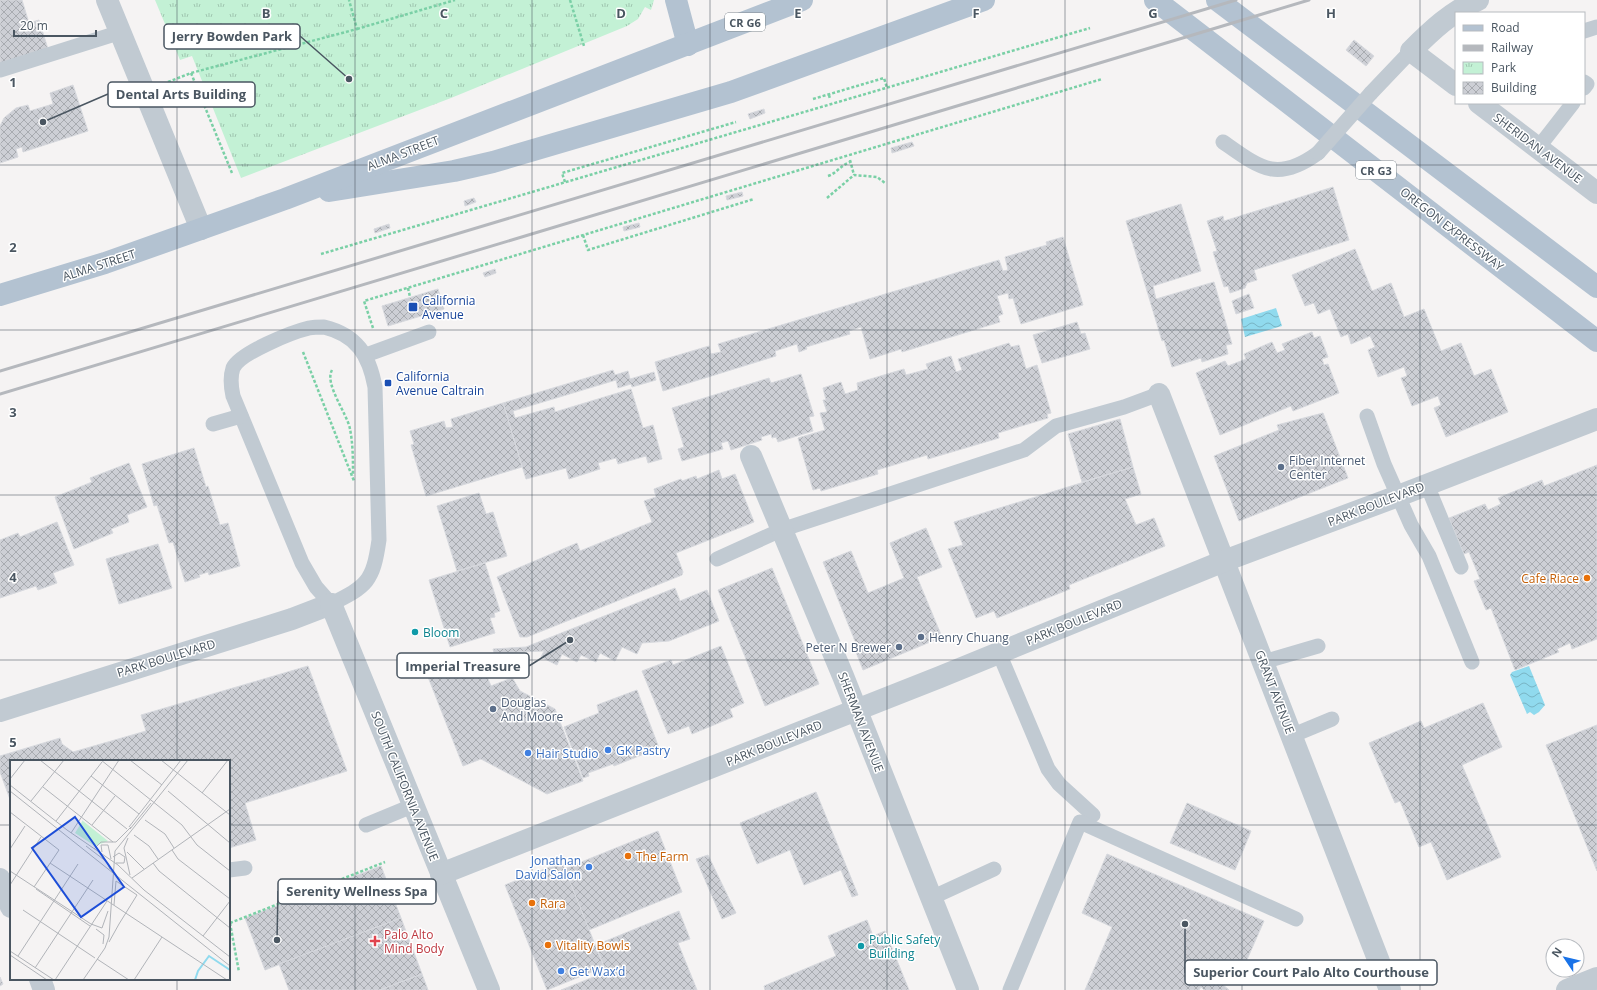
<svg xmlns="http://www.w3.org/2000/svg" width="1597" height="990" font-family="'Open Sans',sans-serif">
<defs>
<pattern id="park-tufts" width="24" height="20" patternUnits="userSpaceOnUse"><rect width="24" height="20" fill="#c3f1d5"/><path d="M3 7l-1-3M5 7V3M7 7l1-3M15 17l-1-3M17 17v-4M19 17l1-3" fill="none" stroke="#a0c6b0"/></pattern>
<pattern id="water-waves" width="16" height="10" patternUnits="userSpaceOnUse"><rect width="16" height="10" fill="#90daee"/><path d="M0 5q4-4 8 0t8 0" fill="none" stroke="#78b4c4"/></pattern>
<pattern id="building-cross-hatch" width="8" height="8" patternUnits="userSpaceOnUse"><rect width="8" height="8" fill="#cdcfd5"/><path d="M0 0l8 8M0 8l8-8" fill="none" stroke="#a8abb0"/></pattern>
</defs>
<rect width="100%" height="100%" fill="#f5f3f3"/>
<!-- park -->
<polygon fill="url(#park-tufts)" points="155,0 654,0 651,10 645,7 638,19 627,26 451,98 241,178 192,56 180,60"/>
<!-- water -->
<g fill="url(#water-waves)">
<polygon points="1276,308 1282,326 1245,337 1241,319"/>
<polygon points="1529,666 1545,705 1539,712 1534,715 1530,712 1527,714 1510,675 1512,672"/>
</g>
<!-- building -->
<g fill="url(#building-cross-hatch)" stroke="#d7d9de">
<polygon points="0,0 22,0 29,23 39,20 48,49 0,63"/>
<polygon points="1354,40 1374,56 1366,66 1346,50"/>
<polygon points="73,85 88,131 23,152 22,147 16,149 18,157 0,163 0,126 4,118 16,108 28,105 30,111 53,104 50,93"/>
<polygon points="764,109 765,113 750,119 748,114"/>
<polygon points="912,142 914,146 892,153 891,148"/>
<polygon points="1333,187 1349,240 1254,270 1257,280 1247,283 1245,288 1230,293 1228,286 1224,287 1213,252 1217,251 1207,221 1223,216 1224,221"/>
<polygon points="742,192 743,196 727,200 726,196"/>
<polygon points="474,198 476,202 465,206 464,201"/>
<polygon points="1181,204 1201,271 1153,286 1156,299 1214,282 1232,344 1226,345 1228,354 1202,362 1201,358 1172,367 1164,340 1162,341 1126,221"/>
<polygon points="639,223 640,227 624,231 623,227"/>
<polygon points="389,224 390,228 375,233 374,229"/>
<polygon points="1063,237 1083,305 1021,324 1013,298 1009,299 1008,293 997,296 1003,314 998,316 1000,322 902,352 901,349 870,359 861,327 849,331 850,334 806,347 807,349 799,352 797,344 775,351 776,356 663,391 655,362 709,346 711,354 721,352 718,344 999,260 1003,271 1008,270 1005,257 1047,245 1046,242"/>
<polygon points="1355,249 1372,291 1391,283 1404,317 1424,309 1441,351 1461,343 1474,376 1491,369 1508,412 1446,437 1434,408 1441,405 1438,396 1412,406 1401,378 1407,376 1404,367 1378,377 1368,350 1375,347 1370,336 1351,344 1348,334 1341,337 1330,309 1318,314 1314,303 1305,306 1292,275"/>
<polygon points="495,269 496,273 485,277 483,273"/>
<polygon points="438,289 444,309 388,326 382,306"/>
<polygon points="1249,294 1254,308 1236,314 1232,301"/>
<polygon points="1077,322 1081,334 1085,333 1090,349 1042,363 1033,335"/>
<polygon points="1312,332 1314,338 1320,336 1328,357 1322,359 1324,365 1328,364 1339,393 1293,411 1291,406 1220,435 1196,373 1225,361 1228,366 1246,359 1244,354 1272,342 1277,353 1285,350 1282,344"/>
<polygon points="1009,343 1011,347 1019,345 1026,369 1037,365 1051,413 1047,414 1048,418 998,433 999,438 928,459 927,455 877,470 878,474 821,491 820,488 813,490 798,438 825,430 820,413 827,412 823,400 826,400 823,388 841,382 845,394 858,390 857,383 904,369 906,375 928,369 926,364 951,356 956,372 962,370 958,359"/>
<polygon points="613,370 615,375 628,371 630,379 654,372 656,380 632,387 631,384 618,388 616,380 513,411 515,418 554,407 555,412 631,389 643,428 653,425 662,459 648,463 646,456 618,464 616,458 598,463 600,469 569,479 566,468 526,479 503,403"/>
<polygon points="801,374 814,416 809,417 813,431 778,442 776,437 772,438 771,434 761,437 762,440 731,450 728,441 721,443 723,449 682,461 678,449 684,447 672,408 769,378 771,383"/>
<polygon points="503,403 522,467 426,496 411,445 414,444 410,431 444,421 446,428 453,427 451,419"/>
<polygon points="1323,413 1348,478 1239,521 1214,456 1279,430 1277,425"/>
<polygon points="1120,419 1133,467 1082,482 1068,434"/>
<polygon points="194,448 206,487 208,486 220,525 228,523 240,566 209,575 208,572 199,575 200,577 185,582 173,542 169,543 157,505 154,506 142,464"/>
<polygon points="129,463 147,507 127,515 129,522 111,529 113,533 74,549 55,497 92,482 90,478"/>
<polygon points="1597,465 1597,639 1572,649 1570,643 1557,649 1559,652 1515,670 1491,608 1486,610 1474,581 1480,579 1469,552 1464,554 1449,518 1485,504 1488,510 1501,504 1498,498 1542,480 1544,486"/>
<polygon points="1133,467 1141,494 1125,499 1136,525 1154,518 1165,546 1069,585 1070,589 997,618 994,611 976,618 948,549 963,545 954,522"/>
<polygon points="719,470 722,479 735,474 754,522 676,553 683,572 682,575 527,637 520,637 497,577 577,543 580,551 652,522 644,501 656,497 654,489 681,479 682,481 696,476 697,479"/>
<polygon points="479,493 486,514 493,512 507,556 457,571 437,506"/>
<polygon points="57,522 74,565 53,573 57,583 38,590 36,586 0,598 0,540 18,533 20,537"/>
<polygon points="926,528 942,567 917,577 942,637 863,670 854,647 857,646 823,562 851,551 868,593 904,578 890,543"/>
<polygon points="158,544 172,588 119,604 106,559"/>
<polygon points="485,563 500,611 494,613 495,617 490,618 495,633 450,647 429,580"/>
<polygon points="772,568 819,684 765,706 718,590"/>
<polygon points="675,588 680,601 707,590 719,621 669,641 642,643 637,654 622,647 615,661 600,653 596,662 581,655 577,662 562,654 557,665 541,657 544,651 494,653 493,649 526,647"/>
<polygon points="721,646 744,703 730,709 733,717 692,734 689,726 668,734 642,671 671,660 673,665"/>
<polygon points="479,657 491,686 509,679 513,679 520,691 555,709 583,781 547,794 481,759 463,766 428,677"/>
<polygon points="308,666 347,771 245,803 256,840 229,848 229,761 11,761 11,802 0,772 0,756 60,738 62,744 73,752 146,731 141,715"/>
<polygon points="637,690 659,748 614,766 613,764 588,773 589,776 583,778 564,727 599,713 597,705"/>
<polygon points="1483,703 1502,747 1462,765 1501,857 1447,880 1431,842 1419,847 1400,801 1395,803 1369,743 1421,721 1424,728"/>
<polygon points="1597,725 1597,871 1546,745"/>
<polygon points="816,792 858,895 852,897 841,870 804,885 790,850 757,864 740,823"/>
<polygon points="1187,803 1251,831 1235,870 1170,843"/>
<polygon points="658,831 682,892 589,930 564,869"/>
<polygon points="1107,854 1264,921 1238,980 1209,967 1207,971 1229,990 1204,990 1201,987 1199,990 1085,990 1112,927 1082,913"/>
<polygon points="708,855 736,913 722,919 696,859"/>
<polygon points="562,862 604,967 547,990 505,885"/>
<polygon points="381,866 401,918 265,970 245,918"/>
<polygon points="679,911 690,939 678,943 697,990 561,990 606,972 596,945"/>
<polygon points="401,918 422,974 380,990 289,990 279,964"/>
<polygon points="867,920 873,936 885,931 909,990 765,990 764,986 836,956 828,936"/>
<polygon points="422,974 428,990 380,990"/>
<polygon points="0,977 3,984 0,986"/>
</g>
<g fill="none" stroke-linecap="round" stroke-linejoin="round">
<!-- path -->
<g stroke="#7ad0a6" stroke-width="2.5" stroke-dasharray="3 2" stroke-linecap="butt">
<polyline points="570,0 584,46"/>
<polyline points="357,29 455,0"/>
<polyline points="191,73 232,173"/>
<polyline points="168,82 191,73 357,29 349,0"/>
<polyline points="829,95 830,99"/>
<polyline points="813,99 884,78 887,88"/>
<polyline points="850,160 854,175"/>
<path d="M828,176C837,173 841,165 850,162"/>
<polyline points="565,182 562,173 736,122"/>
<polyline points="827,198 854,175 877,177 885,183"/>
<polyline points="583,235 588,250 754,199"/>
<polyline points="321,254 1090,28"/>
<polyline points="408,288 410,297"/>
<polyline points="373,328 364,301 1102,79"/>
<polyline points="303,352 354,481"/>
<path d="M332,370C324,384 347,413 350,429C353,444 353,460 353,476"/>
<polyline points="230,923 385,862"/>
<polyline points="230,923 239,972"/>
</g>
<!-- service -->
<g stroke="#c1cad2" stroke-width="15">
<polyline points="1584,31 1597,27"/>
<polyline points="0,70 121,32"/>
<polyline points="1584,82 1587,84 1584,88"/>
<polyline points="1371,93 1411,51"/>
<path d="M1223,142C1260,168 1277,183 1318,153"/>
<polyline points="1538,148 1573,103"/>
<path d="M324,327C357,335 369,355 375,387L379,540C373,582 367,586 331,604L316,587L302,563L233,396C231,387 230,377 233,368C240,353 292,332 309,328C314,327 319,327 324,327Z"/>
<polyline points="366,355 429,332"/>
<polyline points="1367,416 1384,464 1411,525 1429,556 1472,662"/>
<polyline points="213,424 241,416"/>
<polyline points="1427,485 1461,567"/>
<polyline points="717,559 781,530 1024,450 1056,426 1124,407 1159,394"/>
<polyline points="999,653 1048,769 1059,784 1093,815"/>
<polyline points="1263,662 1318,646"/>
<polyline points="1291,736 1332,719"/>
<polyline points="366,825 412,806"/>
<polyline points="229,870 245,868"/>
<polyline points="931,898 994,869"/>
<polyline points="1010,990 1080,822 1296,919"/>
</g>
<!-- minor -->
<g stroke="#c1cad2" stroke-width="22">
<polyline points="107,0 201,229"/>
<path d="M1456,85L1411,51C1432,30 1451,12 1478,0"/>
<polyline points="1479,103 1597,193"/>
<polyline points="1159,394 1390,990"/>
<polyline points="751,456 843,676 968,990"/>
<polyline points="0,711 292,619 331,604"/>
</g>
<!-- tertiary -->
<g stroke="#c1cad2" stroke-width="22">
<polyline points="331,604 489,990"/>
<polyline points="441,874 940,677 1224,561 1398,496 1597,419"/>
<polyline points="0,879 11,907"/>
<polyline points="40,979 44,990"/>
<polyline points="1567,990 1597,978"/>
</g>
<!-- primary -->
<g stroke="#b3c2d1" stroke-width="22">
<polyline points="676,0 688,45"/>
<polyline points="1155,0 1597,341"/>
<polyline points="1217,0 1597,287"/>
<polyline points="329,191 454,171 493,162 731,92 984,0"/>
<polyline points="0,295 105,263 285,199 802,0"/>
</g>
<!-- rail -->
<g stroke="#b5b8bd" stroke-width="3">
<polyline points="0,371 1236,0"/>
<polyline points="0,394 1309,0"/>
</g>
<!-- service-bridge -->
<polyline stroke="#c1cad2" stroke-width="15" points="1318,153 1371,93"/>
</g>
<!-- grid -->
<path fill="none" stroke="#4a5661" stroke-width="1" stroke-opacity="0.55" d="M177,0V761M355,0V990M532,0V990M710,0V990M887,0V990M1065,0V990M1242,0V990M1420,0V990M0,165H1597M0,330H1597M0,495H1597M0,660H1597M0,825H11M229,825H1597M177,979V990"/>
<!-- markers -->
<g fill="#1a4fb4" stroke="#fff" stroke-width="1.5">
<rect x="408" y="302" width="10" height="10" rx="2"/>
<rect x="384" y="379" width="8" height="8" rx="2"/>
</g>
<g fill="#5c6f8a" stroke="#fff" stroke-width="1.5">
<circle cx="1281" cy="467" r="4"/>
<circle cx="921" cy="637" r="4"/>
<circle cx="899" cy="647" r="4"/>
<circle cx="493" cy="709" r="4"/>
</g>
<g fill="#e8710a" stroke="#fff" stroke-width="1.5">
<circle cx="1587" cy="578" r="4"/>
<circle cx="628" cy="856" r="4"/>
<circle cx="532" cy="903" r="4"/>
<circle cx="548" cy="945" r="4"/>
</g>
<g fill="#0f9aa8" stroke="#fff" stroke-width="1.5">
<circle cx="415" cy="632" r="4"/>
<circle cx="861" cy="946" r="4"/>
</g>
<g fill="#3f7fe0" stroke="#fff" stroke-width="1.5">
<circle cx="608" cy="750" r="4"/>
<circle cx="528" cy="753" r="4"/>
<circle cx="589" cy="867" r="4"/>
<circle cx="561" cy="971" r="4"/>
</g>
<path fill="#e0444e" stroke="#fff" stroke-width="1.5" d="M373 935h4v4h4v4h-4v4h-4v-4h-4v-4h4z"/>
<g text-anchor="middle" dominant-baseline="central" stroke-width="3" stroke-linejoin="round" paint-order="stroke">
<!-- shield labels -->
<g fill="#fff" stroke="#808990" stroke-width="1">
<rect x="725" y="13" width="40" height="18" rx="3"/>
<rect x="1356" y="161" width="40" height="18" rx="3"/>
</g>
<g font-size="11" font-weight="bold" fill="#4a5661">
<text x="745" y="22">CR G6</text>
<text x="1376" y="170">CR G3</text>
</g>
<!-- street labels -->
<g font-size="12" fill="#4a5661" stroke="#fff">
<text transform="translate(1538 148) rotate(37)">SHERIDAN AVENUE</text>
<text transform="translate(403 153) rotate(-21)">ALMA STREET</text>
<text transform="translate(1452 229) rotate(38)">OREGON EXPRESSWAY</text>
<text transform="translate(99 265) rotate(-18)">ALMA STREET</text>
<text transform="translate(1376 504) rotate(-21)">PARK BOULEVARD</text>
<text transform="translate(1074 622) rotate(-22)">PARK BOULEVARD</text>
<text transform="translate(166 658) rotate(-17)">PARK BOULEVARD</text>
<text transform="translate(1275 692) rotate(69)">GRANT AVENUE</text>
<text transform="translate(861 722) rotate(69)">SHERMAN AVENUE</text>
<text transform="translate(774 743) rotate(-22)">PARK BOULEVARD</text>
<text transform="translate(405 786) rotate(68)">SOUTH CALIFORNIA AVENUE</text>
</g>
<!-- transit labels -->
<g font-size="12" fill="#164399" stroke="#fff" text-anchor="start">
<text x="422" y="300">California<tspan x="422" dy="14">Avenue</tspan></text>
<text x="396" y="376">California<tspan x="396" dy="14">Avenue Caltrain</tspan></text>
</g>
<!-- service labels -->
<g font-size="12" fill="#4e5e75" stroke="#fff" text-anchor="start">
<text x="1289" y="460">Fiber Internet<tspan x="1289" dy="14">Center</tspan></text>
<text x="929" y="637">Henry Chuang</text>
<text x="891" y="647" text-anchor="end">Peter N Brewer</text>
<text x="501" y="702">Douglas<tspan x="501" dy="14">And Moore</tspan></text>
</g>
<!-- food labels -->
<g font-size="12" fill="#c56008" stroke="#fff" text-anchor="start">
<text x="1579" y="578" text-anchor="end">Cafe Riace</text>
<text x="636" y="856">The Farm</text>
<text x="540" y="903">Rara</text>
<text x="556" y="945">Vitality Bowls</text>
</g>
<!-- culture labels -->
<g font-size="12" fill="#0d838f" stroke="#fff" text-anchor="start">
<text x="423" y="632">Bloom</text>
<text x="869" y="939">Public Safety<tspan x="869" dy="14">Building</tspan></text>
</g>
<!-- shop labels -->
<g font-size="12" fill="#366cbe" stroke="#fff" text-anchor="start">
<text x="616" y="750">GK Pastry</text>
<text x="536" y="753">Hair Studio</text>
<text x="581" y="860" text-anchor="end">Jonathan<tspan x="581" dy="14">David Salon</tspan></text>
<text x="569" y="971">Get Wax’d</text>
</g>
<!-- health labels -->
<g font-size="12" fill="#be3a42" stroke="#fff" text-anchor="start">
<text x="384" y="934">Palo Alto<tspan x="384" dy="14">Mind Body</tspan></text>
</g>
</g>
<!-- overview -->
<g transform="translate(10 760)">
<rect width="220" height="220" fill="#f5f3f3"/>
<path d="M73,60V61L98,81L85,86L65,73Z" fill="#c3f1d5"/>
<path fill="none" stroke="#90daee" stroke-width="2" d="M185,220L188,211L199,196L220,210"/>
<path fill="none" stroke="#b1b4b9" stroke-width="1" d="M30,0L117,69M91,0L172,65L187,85L220,111M120,0L152,25M151,0L220,55M81,16L129,54M0,19L15,0M0,25L57,70L108,105L134,130L220,197M33,27L103,82M0,31L220,206M158,31L220,83M192,33L218,0M21,41L54,0M0,52L49,90L24,127M135,60L155,74L164,88M46,61L92,2M82,65L105,36M119,67L171,0M120,69L141,43M61,73L109,0M124,75L139,86L148,99M118,78L114,88L120,115M76,86L97,102L100,109M0,89L15,66M84,89L91,82H106L121,67M162,90L168,99L220,139M92,92L91,85H98L101,99M117,92L134,109M103,97L109,93L115,97L114,103H106M40,103L217,220M143,103L149,111L220,168M0,111L81,164M122,118L220,49M0,125L31,77M26,129L80,166M104,145L106,121L127,135L109,164M13,150L85,198M81,164L92,168L98,151M86,169L94,175L93,184M193,176L220,141M99,182L109,164M0,191L44,220M0,195L37,220M8,196L68,104M87,199L119,220M25,208L83,120M45,220L97,141M73,220L95,188L99,177L105,91L178,0M124,220L152,177"/>
<path fill="#1d4ed8" fill-opacity="0.15" stroke="#1d4ed8" stroke-width="2" d="M65,57L114,127L71,157L22,88Z"/>
<rect width="220" height="220" fill="none" stroke="#4a5661" stroke-width="2"/>
</g>
<g font-size="13" text-anchor="middle" font-weight="bold" fill="#4a5661" stroke="#fff" stroke-width="3" stroke-linejoin="round" paint-order="stroke">
<text x="266" y="18">B</text>
<text x="444" y="18">C</text>
<text x="621" y="18">D</text>
<text x="798" y="18">E</text>
<text x="976" y="18">F</text>
<text x="1153" y="18">G</text>
<text x="1331" y="18">H</text>
<text x="13" y="87">1</text>
<text x="13" y="252">2</text>
<text x="13" y="417">3</text>
<text x="13" y="582">4</text>
<text x="13" y="747">5</text>
</g>
<!-- callouts -->
<path fill="none" stroke="#4a5661" stroke-width="1.5" d="M349 79L300 36M43 122L108 94M570 640L529 666M277 940L278 891M1185 924L1185 973"/>
<g fill="#4a5661" stroke="#fff" stroke-width="1.5">
<circle cx="349" cy="79" r="4"/>
<circle cx="43" cy="122" r="4"/>
<circle cx="570" cy="640" r="4"/>
<circle cx="277" cy="940" r="4"/>
<circle cx="1185" cy="924" r="4"/>
</g>
<g fill="#fff" stroke="#4a5661" stroke-width="1.5">
<rect x="164" y="24" width="136" height="25" rx="4"/>
<rect x="108" y="82" width="147" height="25" rx="4"/>
<rect x="397" y="653" width="132" height="25" rx="4"/>
<rect x="278" y="879" width="158" height="25" rx="4"/>
<rect x="1185" y="960" width="252" height="25" rx="4"/>
</g>
<g font-size="13" text-anchor="middle" font-weight="bold" fill="#4a5661">
<text x="232" y="41">Jerry Bowden Park</text>
<text x="181" y="99">Dental Arts Building</text>
<text x="463" y="671">Imperial Treasure</text>
<text x="357" y="896">Serenity Wellness Spa</text>
<text x="1311" y="977">Superior Court Palo Alto Courthouse</text>
</g>
<!-- legend -->
<rect x="1455" y="12" width="130" height="92" fill="#ffffff" stroke="#b7bbc0"/>
<rect x="1463" y="25" width="20" height="6" fill="#b3c2d1" stroke="#b7bbc0"/>
<text x="1491" y="32" font-size="12" fill="#4a5661">Road</text>
<rect x="1463" y="45" width="20" height="6" fill="#b5b8bd" stroke="#b7bbc0"/>
<text x="1491" y="52" font-size="12" fill="#4a5661">Railway</text>
<rect x="1463" y="62" width="20" height="12" fill="url(#park-tufts)" stroke="#b7bbc0"/>
<text x="1491" y="72" font-size="12" fill="#4a5661">Park</text>
<rect x="1463" y="82" width="20" height="12" fill="url(#building-cross-hatch)" stroke="#b7bbc0"/>
<text x="1491" y="92" font-size="12" fill="#4a5661">Building</text>
<!-- north arrow -->
<g transform="translate(1565 958) rotate(305)"><circle r="19" fill="#ffffff" stroke="#b7bbc0"/>
<path d="M0-3L7 15L0 10L-7 15Z" fill="#1a73e8"/>
<text y="-6" font-size="11" font-weight="bold" text-anchor="middle" fill="#4a5661">N</text>
</g>
<!-- scale -->
<path d="M14 30v6h82v-6" fill="none" stroke="#4a5661" stroke-width="2"/>
<text x="20" y="30" font-size="12" fill="#4a5661" stroke="#ffffff" stroke-width="3" paint-order="stroke">20 m</text>
</svg>
